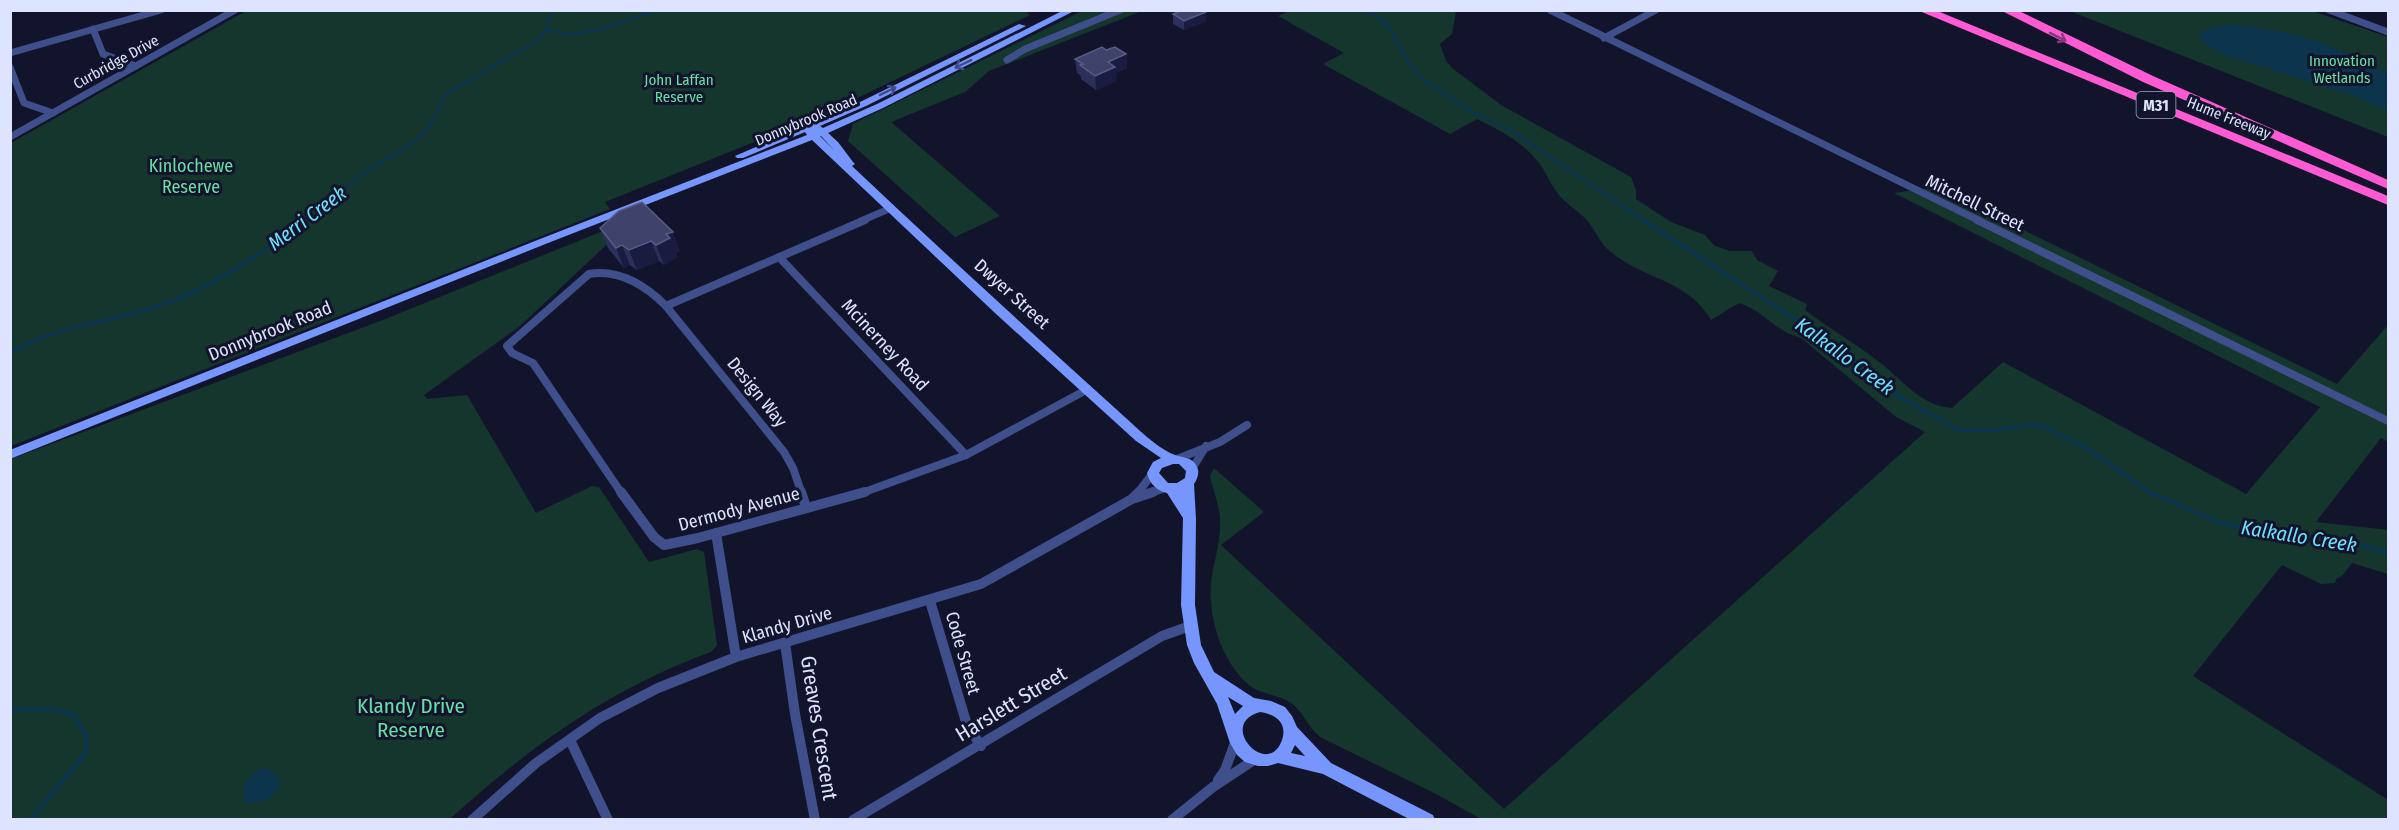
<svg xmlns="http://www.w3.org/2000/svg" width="2399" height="830" font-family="'Fira Sans Condensed',sans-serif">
<rect width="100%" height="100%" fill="#12142c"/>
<!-- green -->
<g fill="#15362d">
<polygon points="1024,10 1030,15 824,114 605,202 610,209 11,446 11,143 246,11"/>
<path d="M1292,10L1456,11L1452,34L1440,44L1446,61L1452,68L1501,105L1631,177L1636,190V199L1671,222L1705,235L1715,246L1730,251H1752L1757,260L1778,271L1769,286L1807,304L1805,310C1828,328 1855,343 1878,361C1901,378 1920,406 1952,408L2003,362L2246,494L2320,407L1894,193L1936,187L2337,384L2388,325V442L2381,438L2316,522L2388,530V574L2352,563L2342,576L2336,579L2335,583L2321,584L2282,565L2193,676L2388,800V819H1481L1436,794L1324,739C1308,730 1305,713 1291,703C1278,694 1261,695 1249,685C1222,663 1208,617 1211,584C1213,563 1221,543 1220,521C1220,506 1213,491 1210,476L1214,468L1264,512L1221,545L1504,809L1925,432L1896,417L1801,338C1772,330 1765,311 1739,303L1711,320C1686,278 1646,281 1611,252C1600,244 1595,229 1586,219C1577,210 1563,202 1556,191C1551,184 1547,175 1542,167C1526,144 1502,131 1477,119L1450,134L1323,64L1344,53L1278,16Z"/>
<polygon points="1082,11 1142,11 989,71 965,92 891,122 1000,216 955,237 848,141 853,124"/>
<polygon points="2070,11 2312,11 2388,37 2388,137"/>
<path d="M635,218L520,326L424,395L427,399L467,395L536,513L592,486L599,487L649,562L697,549L704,552L717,645L711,652C611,688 528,748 450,819L11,820V459L383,320Z"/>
</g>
<!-- water -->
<g fill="#0c344c">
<path d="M2223,25C2284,26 2335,45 2388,74V111L2357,97L2221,54L2200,40V32Z"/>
<path d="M264,768C274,769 279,777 280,786L269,799L247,804C238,788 249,773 264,768Z"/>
</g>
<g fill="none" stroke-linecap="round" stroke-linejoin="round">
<!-- stream-far2 -->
<g stroke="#0c344c" stroke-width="3">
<polyline points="1367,10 1388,25 1405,57 1421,78 1474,113 1513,132 1645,221"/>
<polyline points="546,30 570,34 599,30 658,10"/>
<path d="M307,221C327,207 344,187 364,173C404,146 426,146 445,95L538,40L546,30L551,10"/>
</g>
<!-- stream-far1 -->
<g stroke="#0c344c" stroke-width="4">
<polyline points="1643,220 1830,342 1898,396 1959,430 1994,430 2038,424 2088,449 2152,494"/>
<path d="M10,353C56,326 100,324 149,309C208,292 259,254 309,220"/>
</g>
<!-- stream -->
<g stroke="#0c344c" stroke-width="4.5">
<polyline points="2150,492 2218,522 2278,535 2337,538 2388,553"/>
<polyline points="10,710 48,709 73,714 86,736 86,753 30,820"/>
</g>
<!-- street-far2 -->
<g stroke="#3e4f8b" stroke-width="7">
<polyline points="1550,10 1980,221"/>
<polyline points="2329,10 2388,32"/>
<polyline points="93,29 103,54 136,66"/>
<polyline points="1604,38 1656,10"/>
<polyline points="10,53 161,10"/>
<polyline points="1007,60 1025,49 1120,10"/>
<polyline points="10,67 24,103 53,113"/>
<polyline points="10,137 235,10"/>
<polyline points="861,221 891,208"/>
</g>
<!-- street-far1 -->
<g stroke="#3e4f8b" stroke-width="8">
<polyline points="1977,220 2388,421"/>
<polyline points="779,257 966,455"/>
<polyline points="666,306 865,220"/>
<polyline points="1177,459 1220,442 1247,425"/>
<polyline points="1192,469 1206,446"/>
<path d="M622,494L533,363L512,353L507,346L589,274C619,269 646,286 666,306L784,452L793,468L802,494"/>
<polyline points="859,494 966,455 1088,389"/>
<polyline points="1137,494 1153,473"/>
<polyline points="1148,494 1165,488"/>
</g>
<!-- street -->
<g stroke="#3e4f8b" stroke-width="10">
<polyline points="621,492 654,537 664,545 698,538 865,492"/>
<polyline points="801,492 806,507"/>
<polyline points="1133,498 1139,492"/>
<polyline points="716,533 736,657"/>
<polyline points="930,601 967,725 981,746"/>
<polyline points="785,643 795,714 815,820"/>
<polyline points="570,740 608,820"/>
<polyline points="1218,780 1225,770 1236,740"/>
<polyline points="472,820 536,763 600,718 658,688 736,657 981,584 1132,499 1153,492"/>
<polyline points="853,820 1162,636 1190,626"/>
<polyline points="1172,820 1213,787 1257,758"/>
</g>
<!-- secondary -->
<path fill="#7696fe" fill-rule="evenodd" d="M1064,10H1076L883,108L828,133L838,142L853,162L855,164L852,166C943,252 1035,336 1127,419C1140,431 1159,449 1175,455C1183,458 1193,457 1197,467C1200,472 1197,480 1194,484L1196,519L1195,605L1201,645L1214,672L1254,698L1271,701L1285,707L1292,716L1297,727L1331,763L1433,815L1435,820H1411L1323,774L1278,763L1268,766H1258L1245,762L1237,755L1230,743L1217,704L1194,663L1187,645L1181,605L1183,518L1167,493C1157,491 1149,483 1147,473L1153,462L1161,458L1136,441L995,313L812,140L548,243L10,459V450L540,239L807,135L805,132L743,158H737L735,156L860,102L1019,24L1026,26L866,106L820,126L823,128L877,104ZM820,136H821L834,150ZM1173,464H1179L1186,471L1185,478L1177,483H1168L1159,473L1162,468ZM1228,697L1243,706L1235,714ZM1260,712C1274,714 1288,722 1282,740C1268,780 1216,724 1260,712ZM1295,745L1305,756L1291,753Z"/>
<!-- highway -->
<g fill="#fd5ad3" fill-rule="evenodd">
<polygon points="1917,10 1935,10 2388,196 2388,205"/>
<polygon points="2000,10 2017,10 2153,76 2388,180 2388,189 2143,82"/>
</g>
</g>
<!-- wall -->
<g fill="#2b2f59">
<polygon points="1206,12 1206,21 1184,30 1173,24 1173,14"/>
<polygon points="1106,50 1126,54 1127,68 1116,73 1116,81 1096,90 1081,79 1081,76 1077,73 1075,59"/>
<polygon points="619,211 680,251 676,253 677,257 664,265 659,261 637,270 630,265 624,268 608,248 600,228"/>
</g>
<!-- shaded-wall -->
<g fill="#191c40">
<polygon points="1206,12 1206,21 1184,30 1184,21"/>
<polygon points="1126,54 1127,68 1116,73 1116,81 1096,90 1095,76 1108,62"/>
<polygon points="673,232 680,251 676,253 677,257 664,265 656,245 666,234"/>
<polygon points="651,241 659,261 637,270 629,250"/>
<polygon points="622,245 630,265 624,268 616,248"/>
</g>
<!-- building -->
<g fill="#3f426b" stroke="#585b82" stroke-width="1.5">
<polygon points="1183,10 1204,10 1206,12 1184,21 1173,14"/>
<polygon points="1102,47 1106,50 1115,47 1126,54 1108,62 1115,67 1095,76 1080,65 1083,64 1075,59"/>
<polygon points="642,202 673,232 666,234 670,238 656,245 651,241 629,250 622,245 616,248 600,228 619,211"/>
</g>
<!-- one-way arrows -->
<defs><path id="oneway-shaft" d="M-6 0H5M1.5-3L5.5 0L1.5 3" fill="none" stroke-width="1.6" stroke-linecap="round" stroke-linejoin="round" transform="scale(1.5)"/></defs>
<use stroke="#883780" href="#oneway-shaft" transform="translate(2058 37) rotate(27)"/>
<g stroke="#3f4e8a">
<use href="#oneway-shaft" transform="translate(963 64) rotate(154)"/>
<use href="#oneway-shaft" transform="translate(888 91) rotate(-26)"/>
</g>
<g text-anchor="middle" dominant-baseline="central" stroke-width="6" stroke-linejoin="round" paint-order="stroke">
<!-- far-park labels -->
<g font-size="15" fill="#68e0a3" stroke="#12142c">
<text x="2342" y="61">Innovation<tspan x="2342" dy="17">Wetlands</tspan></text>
<text x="679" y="80">John Laffan<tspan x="679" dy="17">Reserve</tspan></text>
</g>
<!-- far-street labels -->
<g font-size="15" fill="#dee3ff" stroke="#12142c">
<text transform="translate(116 62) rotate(-29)">Curbridge Drive</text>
<text transform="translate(2229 118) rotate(22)">Hume Freeway</text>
<text transform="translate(806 120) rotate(-23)">Donnybrook Road</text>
</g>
<!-- shield labels -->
<rect fill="#12142c" stroke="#a1a5c0" stroke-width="1.5" x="2136.5" y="92" width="39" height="26" rx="4.5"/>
<g font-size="16" font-weight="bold" fill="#dee3ff">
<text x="2156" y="105">M31</text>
</g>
<!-- park labels -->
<g font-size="18" fill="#68e0a3" stroke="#12142c">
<text x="191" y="166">Kinlochewe<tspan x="191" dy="21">Reserve</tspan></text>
</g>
<!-- street labels -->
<g font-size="18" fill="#dee3ff" stroke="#12142c">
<text transform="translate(1975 203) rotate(26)">Mitchell Street</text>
<text transform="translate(1012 294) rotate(42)">Dwyer Street</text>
<text transform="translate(270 331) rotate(-22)">Donnybrook Road</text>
<text transform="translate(885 345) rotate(47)">Mcinerney Road</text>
<text transform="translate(757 392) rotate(51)">Design Way</text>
<text transform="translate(739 509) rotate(-15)">Dermody Avenue</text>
<text transform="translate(787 625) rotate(-16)">Klandy Drive</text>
<text transform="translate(963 653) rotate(74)">Code Street</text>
</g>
<!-- water labels -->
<g font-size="20" font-style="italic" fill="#6de0fe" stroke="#12142c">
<text transform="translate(307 218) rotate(-37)">Merri Creek</text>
<text transform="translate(1845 356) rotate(36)">Kalkallo Creek</text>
<text transform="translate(2299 536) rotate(9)">Kalkallo Creek</text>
</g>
<!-- near-street labels -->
<g font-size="21" fill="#dee3ff" stroke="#12142c">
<text transform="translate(1011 704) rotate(-31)">Harslett Street</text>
<text transform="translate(819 728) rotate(81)">Greaves Crescent</text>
</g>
<!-- near-park labels -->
<g font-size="21" fill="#68e0a3" stroke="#12142c">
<text x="411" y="706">Klandy Drive<tspan x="411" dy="24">Reserve</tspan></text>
</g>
</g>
<!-- border -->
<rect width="2399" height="830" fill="none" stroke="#dee3ff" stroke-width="24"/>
</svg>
